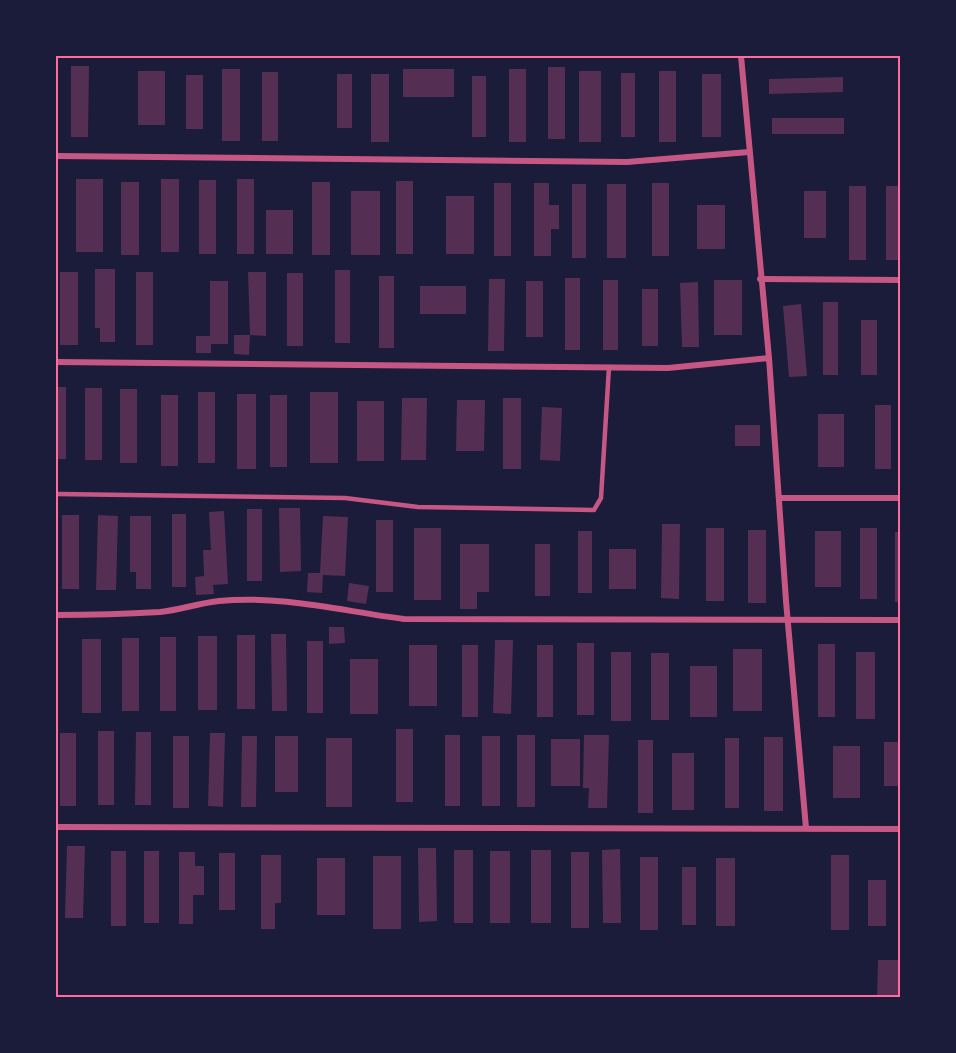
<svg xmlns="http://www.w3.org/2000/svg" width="956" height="1053" font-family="'Work Sans',sans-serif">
<rect width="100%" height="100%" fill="#1b1b3a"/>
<!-- building -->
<g fill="#542f53">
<polygon points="71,66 89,66 88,137 71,137"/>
<rect x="548" y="67" width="17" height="72"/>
<rect x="222" y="69" width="18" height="72"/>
<rect x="403" y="69" width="51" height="28"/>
<rect x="509" y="69" width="17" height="73"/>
<rect x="138" y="71" width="27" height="54"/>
<rect x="579" y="71" width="22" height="71"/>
<rect x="659" y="71" width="17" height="71"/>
<rect x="262" y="72" width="16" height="69"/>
<rect x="621" y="73" width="14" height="64"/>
<rect x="337" y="74" width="15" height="54"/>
<rect x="371" y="74" width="18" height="68"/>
<rect x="702" y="74" width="19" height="63"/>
<rect x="186" y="75" width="17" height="54"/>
<rect x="472" y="76" width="14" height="61"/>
<polygon points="843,77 843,92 769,94 769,79"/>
<rect x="772" y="118" width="72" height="16"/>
<rect x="76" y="179" width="27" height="73"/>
<rect x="161" y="179" width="18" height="73"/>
<rect x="237" y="179" width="17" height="75"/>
<rect x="199" y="180" width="17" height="74"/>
<rect x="396" y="181" width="17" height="73"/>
<rect x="121" y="182" width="18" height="73"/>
<rect x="312" y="182" width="18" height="73"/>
<rect x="494" y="183" width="17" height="73"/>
<polygon points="534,183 549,183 549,205 559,205 559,229 551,229 551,256 534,256"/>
<rect x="652" y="183" width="17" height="73"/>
<rect x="572" y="184" width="14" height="74"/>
<rect x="607" y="184" width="19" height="74"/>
<rect x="849" y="186" width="17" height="74"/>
<rect x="886" y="186" width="14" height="74"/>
<rect x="351" y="191" width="29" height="64"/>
<rect x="804" y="191" width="22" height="47"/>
<rect x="446" y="196" width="28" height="58"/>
<rect x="697" y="205" width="28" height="44"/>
<rect x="266" y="210" width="27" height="44"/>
<polygon points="95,269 115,269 115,342 100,342 100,328 95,328"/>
<rect x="335" y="270" width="15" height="73"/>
<rect x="60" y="272" width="18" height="73"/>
<rect x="136" y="272" width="17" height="73"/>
<polygon points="248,272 266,272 266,336 250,335 249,355 234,354 234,335 250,335"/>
<rect x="287" y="273" width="16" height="73"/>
<rect x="379" y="276" width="15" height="72"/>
<rect x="565" y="278" width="15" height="72"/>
<polygon points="489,279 505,279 504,351 488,351"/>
<rect x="603" y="280" width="15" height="70"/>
<rect x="714" y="280" width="28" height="55"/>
<polygon points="210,281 228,281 228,344 211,344 211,353 196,353 196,336 210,336"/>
<rect x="526" y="281" width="17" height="56"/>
<polygon points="698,282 699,347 682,347 680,283"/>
<rect x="420" y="286" width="46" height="28"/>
<rect x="642" y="289" width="16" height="57"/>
<rect x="823" y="302" width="15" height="73"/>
<polygon points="801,304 807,376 789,377 783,306"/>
<rect x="861" y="320" width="16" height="55"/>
<rect x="56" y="387" width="10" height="72"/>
<rect x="85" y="388" width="17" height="72"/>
<rect x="120" y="389" width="17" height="74"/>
<rect x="198" y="392" width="17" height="71"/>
<rect x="310" y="392" width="28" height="71"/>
<rect x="237" y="394" width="19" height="75"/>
<rect x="161" y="395" width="17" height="71"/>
<rect x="270" y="395" width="17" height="72"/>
<polygon points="402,398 427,398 426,460 401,460"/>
<rect x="503" y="398" width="18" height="71"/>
<polygon points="457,400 485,400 484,451 456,451"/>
<rect x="357" y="401" width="27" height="60"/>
<rect x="875" y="405" width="16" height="64"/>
<polygon points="542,407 562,408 560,461 540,460"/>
<rect x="818" y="414" width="26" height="53"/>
<rect x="735" y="425" width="25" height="21"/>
<polygon points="279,508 300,508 301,571 280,572"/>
<rect x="247" y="509" width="15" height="72"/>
<polygon points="224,511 228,584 213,585 214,594 196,595 195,577 204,576 203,550 211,550 209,512"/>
<rect x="172" y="514" width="14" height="73"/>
<rect x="62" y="515" width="17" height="74"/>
<polygon points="98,515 118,516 116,590 96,590"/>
<polygon points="130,516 151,516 151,589 136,589 136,572 130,572"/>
<polygon points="323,516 348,517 345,576 323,575 322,593 307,592 308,573 320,573"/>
<rect x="376" y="520" width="17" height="72"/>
<polygon points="662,524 680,524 679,599 661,598"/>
<rect x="414" y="528" width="27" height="72"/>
<rect x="706" y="528" width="18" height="73"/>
<rect x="860" y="528" width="17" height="71"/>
<rect x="748" y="530" width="18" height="73"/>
<rect x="578" y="531" width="14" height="62"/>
<rect x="815" y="531" width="26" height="56"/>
<rect x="895" y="532" width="5" height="70"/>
<polygon points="460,544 489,544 489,592 477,592 477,609 460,609"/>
<rect x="535" y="544" width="15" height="52"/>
<rect x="609" y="549" width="27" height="40"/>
<polygon points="349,583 369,586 366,604 347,601"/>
<polygon points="329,627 344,627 345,643 329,644"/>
<polygon points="271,634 286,634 287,711 272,711"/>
<rect x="237" y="635" width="18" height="74"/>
<rect x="198" y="636" width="19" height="74"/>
<rect x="160" y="637" width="16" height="74"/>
<rect x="122" y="638" width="17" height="73"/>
<rect x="82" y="639" width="19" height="74"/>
<polygon points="495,640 513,640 511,714 493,713"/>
<rect x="307" y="641" width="16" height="72"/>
<rect x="577" y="643" width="17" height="72"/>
<rect x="818" y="644" width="17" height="73"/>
<rect x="409" y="645" width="28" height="61"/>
<rect x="462" y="645" width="16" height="72"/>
<rect x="537" y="645" width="16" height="72"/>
<rect x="733" y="649" width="29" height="62"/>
<rect x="611" y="652" width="20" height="69"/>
<rect x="856" y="652" width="19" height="67"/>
<rect x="651" y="653" width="18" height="67"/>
<rect x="350" y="659" width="28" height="55"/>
<rect x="690" y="666" width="27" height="51"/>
<rect x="396" y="729" width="17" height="73"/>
<rect x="98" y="731" width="16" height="74"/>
<polygon points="136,732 151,732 151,805 135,805"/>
<rect x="60" y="733" width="16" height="73"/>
<polygon points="210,733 225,733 223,807 208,806"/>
<rect x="445" y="735" width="15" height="71"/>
<rect x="517" y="735" width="18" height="72"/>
<polygon points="584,735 609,735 607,808 588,808 589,788 583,788"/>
<rect x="173" y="736" width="16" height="72"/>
<polygon points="242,736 257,736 256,807 241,807"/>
<rect x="275" y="736" width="23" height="56"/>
<rect x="482" y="736" width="18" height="70"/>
<rect x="764" y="737" width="19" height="74"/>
<rect x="326" y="738" width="26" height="69"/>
<rect x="725" y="738" width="14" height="70"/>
<rect x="551" y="739" width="29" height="47"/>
<rect x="638" y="740" width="15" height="73"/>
<rect x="884" y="742" width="16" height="44"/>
<rect x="833" y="746" width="27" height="52"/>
<rect x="672" y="753" width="22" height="57"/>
<polygon points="67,846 85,846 83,918 65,918"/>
<polygon points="418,848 436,848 437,921 419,922"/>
<polygon points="620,849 621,923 603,923 602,850"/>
<rect x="454" y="850" width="19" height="73"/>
<rect x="531" y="850" width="20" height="73"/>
<rect x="111" y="851" width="15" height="75"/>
<rect x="144" y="851" width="15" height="72"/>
<rect x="490" y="851" width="20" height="72"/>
<polygon points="179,852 195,852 195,866 204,866 204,895 193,895 193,924 179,924"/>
<rect x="571" y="852" width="18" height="76"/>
<rect x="219" y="853" width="16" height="57"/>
<polygon points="261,855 281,855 281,903 275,903 275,929 261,929"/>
<rect x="831" y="855" width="18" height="75"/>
<rect x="373" y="856" width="28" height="73"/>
<rect x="640" y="857" width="18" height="73"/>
<rect x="317" y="858" width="28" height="57"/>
<rect x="716" y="858" width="19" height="68"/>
<rect x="682" y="867" width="14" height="58"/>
<rect x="868" y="880" width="18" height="46"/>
<polygon points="878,960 900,960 900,998 877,998"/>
</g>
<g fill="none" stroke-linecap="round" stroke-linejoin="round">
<!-- service -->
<polyline stroke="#c65784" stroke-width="4.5" points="56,494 345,498 418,507 594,510 601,498 609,367"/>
<!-- minor -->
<g stroke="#c65784" stroke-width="6">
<polyline points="741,56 769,358 786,601 806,828"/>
<polyline points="56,156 627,162 749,152"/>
<polyline points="760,279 900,280"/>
<polyline points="56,362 668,368 769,358"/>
<polyline points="780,498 900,498"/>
<path d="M56,615C90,615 126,614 160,612C180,610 199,603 219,601C282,595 342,611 404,619L900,620"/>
<polyline points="56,827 900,829"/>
</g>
</g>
<!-- border -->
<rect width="956" height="1053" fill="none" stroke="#1b1b3a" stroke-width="114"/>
<rect x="57" y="57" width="842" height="939" fill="none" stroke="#ff6b9d" stroke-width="2"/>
</svg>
